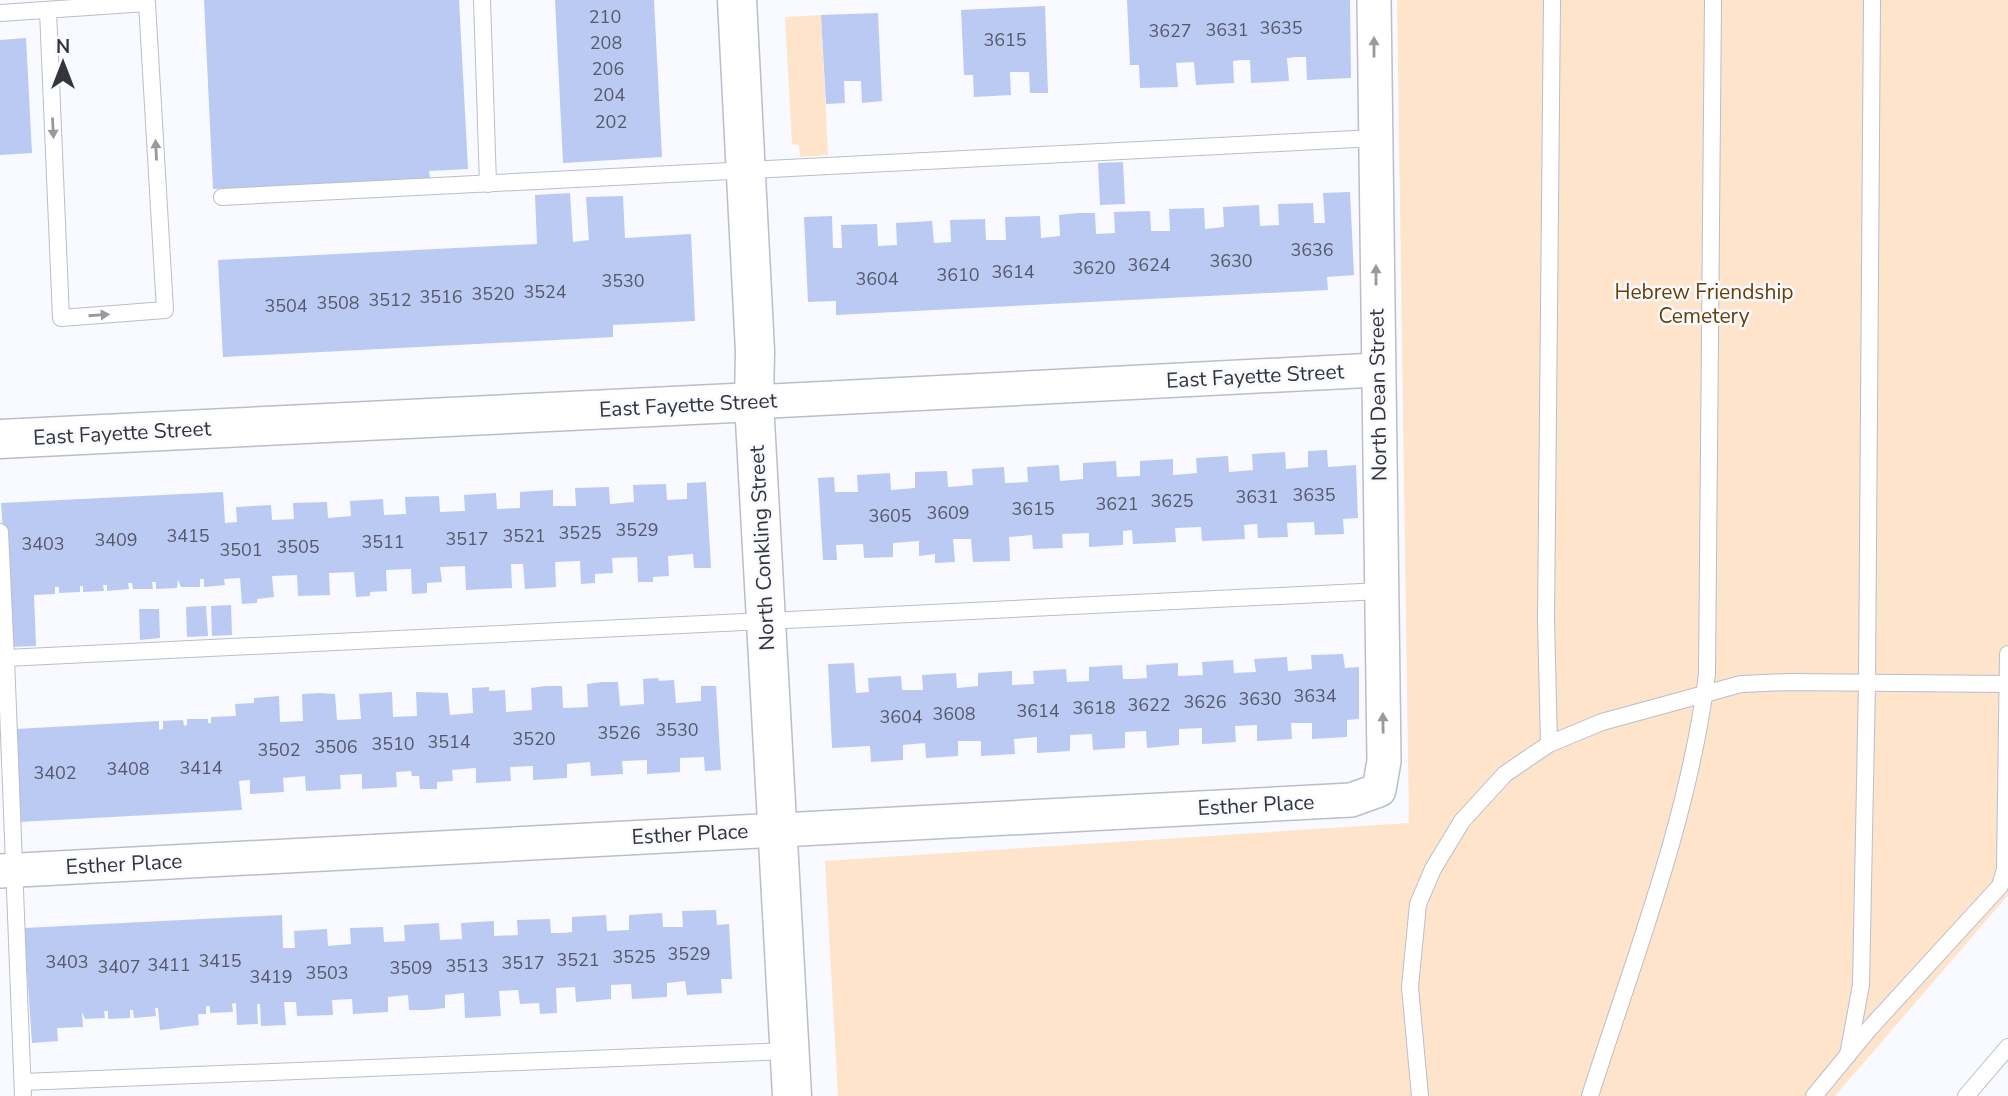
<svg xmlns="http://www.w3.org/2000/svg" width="2008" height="1096" font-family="'Nunito Sans',sans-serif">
<rect width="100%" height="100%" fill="#f8faff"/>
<!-- green -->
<g fill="#fee4cb">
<polygon points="1397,0 2008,0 2008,895 1835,1096 838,1096 825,861 1409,823"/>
<polygon points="821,15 828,155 800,157 799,145 792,144 785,17"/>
</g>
<!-- building -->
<g fill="#bacaf3">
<polygon points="204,0 459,0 468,169 429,171 430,178 213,189"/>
<polygon points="555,0 654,0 662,157 563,163"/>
<polygon points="1127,0 1350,0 1351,78 1307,80 1306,57 1296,57 1287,58 1289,81 1251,83 1250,60 1241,60 1233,61 1234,83 1196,85 1194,62 1176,63 1178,87 1140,88 1139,65 1130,65"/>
<polygon points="1045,6 1048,93 1030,93 1029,72 1010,72 1011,95 974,97 973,75 964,75 961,10"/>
<polygon points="878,13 882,101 862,103 861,81 844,81 845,103 826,104 821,15"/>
<polygon points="26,38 32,153 0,155 0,40"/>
<polygon points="1123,162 1125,204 1100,205 1098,163"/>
<polygon points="1350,192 1354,275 1327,277 1328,290 836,315 836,301 808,302 804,217 832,216 833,248 842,248 841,225 877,224 878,246 897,245 896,223 932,221 934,243 951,242 950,220 985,219 986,240 1006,240 1005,217 1040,216 1041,238 1060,236 1059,215 1078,213 1095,213 1096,234 1115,233 1114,212 1150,211 1151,231 1170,231 1169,209 1204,208 1205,229 1224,227 1223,207 1259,205 1260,226 1279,225 1278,204 1313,203 1314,223 1325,223 1323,193"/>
<polygon points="570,193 573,242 589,240 586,197 623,196 625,238 691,234 695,321 613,325 613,337 223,357 218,260 537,244 535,195"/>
<polygon points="1327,450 1328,467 1356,465 1358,518 1343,519 1344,534 1315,535 1314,522 1287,523 1288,537 1258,538 1257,524 1244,525 1245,539 1202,541 1201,527 1175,528 1176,542 1133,544 1132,530 1123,531 1123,545 1105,546 1089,547 1089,533 1062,534 1063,548 1033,549 1032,535 1009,537 1010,561 973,562 971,539 953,539 955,562 935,563 935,554 919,556 919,541 893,543 893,557 864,558 863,544 836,545 837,560 823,560 818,478 834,477 835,492 858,492 857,475 890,473 891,490 915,488 915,472 947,471 948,487 973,485 972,469 1004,467 1005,483 1028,482 1027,467 1059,465 1060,481 1083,479 1083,463 1116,461 1117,477 1140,476 1140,461 1173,459 1173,475 1186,474 1197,473 1196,458 1228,456 1229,472 1253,470 1252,454 1285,452 1286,469 1308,467 1308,451"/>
<polygon points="706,482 711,568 694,568 693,554 668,556 669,576 653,577 653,582 638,582 637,557 612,558 613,573 595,574 595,583 581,584 580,561 555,562 556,587 525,589 523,564 511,564 512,588 466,590 465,566 440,567 442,582 427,583 427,593 412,594 411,569 386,570 387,591 370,592 370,596 356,597 354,572 329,573 330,595 298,596 297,575 272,576 274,597 257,599 257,603 242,604 240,578 224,579 225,585 204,587 204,579 200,579 200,587 181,587 178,580 177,588 156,589 156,582 152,582 153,589 133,589 132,583 128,583 129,589 107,591 107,585 103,585 104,591 83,592 83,586 80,586 80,592 59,593 59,587 55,587 55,594 34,595 36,646 11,647 1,503 223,492 225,523 237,522 236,507 254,506 271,505 272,520 294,519 293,503 327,502 328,518 351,516 350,501 383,499 384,515 406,514 405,497 439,496 440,512 465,511 464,495 496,493 497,509 520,508 520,492 553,490 553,506 576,506 575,488 609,487 610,504 634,502 633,485 666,484 667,500 687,499 687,483"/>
<polygon points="231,605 232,635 212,636 211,606"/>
<polygon points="206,606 208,636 187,637 186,607"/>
<polygon points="139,609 159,609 160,638 140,640"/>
<polygon points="1343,654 1345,668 1359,667 1359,719 1347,720 1347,737 1312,739 1312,723 1291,723 1292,739 1257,741 1257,725 1235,726 1236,742 1221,743 1202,744 1202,728 1179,729 1179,745 1147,748 1146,731 1125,732 1125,748 1093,750 1092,734 1070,735 1070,751 1037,753 1037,737 1014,739 1015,754 981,756 981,741 958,741 958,756 926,758 925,743 903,745 903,760 871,762 870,746 832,748 828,664 854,663 856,693 869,692 868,678 901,676 902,690 923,690 922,675 956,673 957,688 978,686 978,673 1012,671 1012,685 1034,684 1033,671 1066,669 1067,682 1089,681 1089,667 1122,665 1123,679 1134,679 1147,678 1146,665 1178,663 1178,676 1203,675 1202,662 1233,660 1234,673 1256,672 1254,659 1287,657 1288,671 1312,669 1311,655"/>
<polygon points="658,678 659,681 674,680 676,703 701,701 701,686 716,686 721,770 705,771 704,757 680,758 680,772 647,774 647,760 622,761 623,774 591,776 590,762 567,764 567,778 533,780 533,766 510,767 511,781 476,783 476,768 452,770 453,781 437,782 437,789 420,789 419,776 412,776 411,771 396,772 397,787 362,789 362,774 340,775 341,789 306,791 305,776 283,778 284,792 250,794 250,780 239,781 242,810 19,822 16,729 159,721 159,730 163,729 163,721 183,720 184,726 187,725 187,719 208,719 208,723 211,723 211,717 236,716 235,704 254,703 254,698 279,696 280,722 303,721 302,694 319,693 335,694 337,720 361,719 359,694 392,692 393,717 417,716 416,692 448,693 450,715 473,713 472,688 489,687 489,691 505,690 506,712 532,710 531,688 546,686 562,686 563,708 588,707 587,684 602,682 618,682 620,706 644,704 643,679"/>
<polygon points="716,910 717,925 729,924 732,979 721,979 722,993 687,995 685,981 667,983 667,997 632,999 631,984 611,985 611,999 576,1002 575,987 556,988 557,1013 540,1014 539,1003 520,1004 518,990 499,991 501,1016 465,1018 464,993 445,995 445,1008 427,1010 409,1010 408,995 388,997 388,1012 353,1014 352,999 332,1000 333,1015 297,1016 296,1002 284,1002 286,1025 261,1026 260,1004 257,1004 258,1024 237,1025 236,1003 232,1004 233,1012 210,1013 210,1006 206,1006 206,1014 198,1014 199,1025 160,1030 158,1008 155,1008 156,1016 134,1018 133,1010 130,1010 130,1018 108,1019 108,1011 104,1011 105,1018 85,1019 82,1012 83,1027 57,1028 58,1041 32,1043 24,928 282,915 283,948 295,948 294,931 327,929 328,946 351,944 350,928 383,927 384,942 405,941 404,925 439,923 440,940 462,939 461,923 494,921 494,936 518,935 517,920 550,919 551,933 564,933 572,932 572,917 606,915 607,931 629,930 629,915 662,913 663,927 683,927 682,911"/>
</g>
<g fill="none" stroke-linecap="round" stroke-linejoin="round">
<!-- service casing -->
<g stroke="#b9beca" stroke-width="18">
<g id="service">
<polyline points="482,0 488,184"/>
<polyline points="0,13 147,3 165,310 61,318 48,11"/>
<polyline points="222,197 1375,138"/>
<polyline points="0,532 6,658 1381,591"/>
<polyline points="6,658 23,1096"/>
<polyline points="1549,744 1546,620 1552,0"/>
<polyline points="1848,1055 1861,985 1867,682 1872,0"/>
<polyline points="23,1082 789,1051"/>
<polyline points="1420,1096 1410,987 1418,904 1433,869 1462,821 1505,774 1549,744 1602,722 1741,684 1788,682 2007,684"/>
<path d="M1590,1096C1634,958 1689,819 1707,674L1713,0"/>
<polyline points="1814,1096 1870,1028 2000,886 2005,869 2008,654"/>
<polyline points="1966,1096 2008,1047"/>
</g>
</g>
<!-- minor casing -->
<g stroke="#b9beca" stroke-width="36">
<g id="minor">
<polyline points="754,402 1376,370"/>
<polyline points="0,871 1351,800 1379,790 1384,761 1374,0"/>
</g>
</g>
<!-- tertiary casing -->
<g stroke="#b9beca" stroke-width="41">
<g id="tertiary">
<polyline points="737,0 755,351 754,402 792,1096"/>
<polyline points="0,439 754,402"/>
</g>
</g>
<!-- service -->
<use href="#service" stroke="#fff" stroke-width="16"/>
<!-- minor -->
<use href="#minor" stroke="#fff" stroke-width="33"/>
<!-- tertiary -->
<use href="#tertiary" stroke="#fff" stroke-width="38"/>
</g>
<!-- one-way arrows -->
<defs><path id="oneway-solid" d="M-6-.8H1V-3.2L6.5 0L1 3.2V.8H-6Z" transform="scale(1.75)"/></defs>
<g fill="#9a9a9c">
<use href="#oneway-solid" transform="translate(1374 47) rotate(-90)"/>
<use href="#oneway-solid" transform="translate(53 128) rotate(87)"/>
<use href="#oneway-solid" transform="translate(156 150) rotate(-93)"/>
<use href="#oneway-solid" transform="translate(1376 275) rotate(-90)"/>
<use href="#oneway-solid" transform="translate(99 315) rotate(-4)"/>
<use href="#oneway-solid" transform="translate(1383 723) rotate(-91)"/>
</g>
<g text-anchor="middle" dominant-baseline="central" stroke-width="5" stroke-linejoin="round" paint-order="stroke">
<!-- number labels -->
<g font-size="18" fill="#565a68">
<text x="605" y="17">210</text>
<text x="1281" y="28">3635</text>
<text x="1227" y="30">3631</text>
<text x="1170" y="31">3627</text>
<text x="1005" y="40">3615</text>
<text x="606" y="43">208</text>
<text x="608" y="69">206</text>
<text x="609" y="95">204</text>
<text x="611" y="122">202</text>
<text x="1312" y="250">3636</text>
<text x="1231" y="261">3630</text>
<text x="1149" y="265">3624</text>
<text x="1094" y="268">3620</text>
<text x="1013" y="272">3614</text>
<text x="958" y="275">3610</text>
<text x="877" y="279">3604</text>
<text x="623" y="281">3530</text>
<text x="545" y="292">3524</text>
<text x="493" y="294">3520</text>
<text x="441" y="297">3516</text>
<text x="390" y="300">3512</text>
<text x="338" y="303">3508</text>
<text x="286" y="306">3504</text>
<text x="1314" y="495">3635</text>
<text x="1257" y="497">3631</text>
<text x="1172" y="501">3625</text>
<text x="1117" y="504">3621</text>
<text x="1033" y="509">3615</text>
<text x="948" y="513">3609</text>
<text x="890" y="516">3605</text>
<text x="637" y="530">3529</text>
<text x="580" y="533">3525</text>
<text x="188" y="536">3415</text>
<text x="524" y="536">3521</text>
<text x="467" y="539">3517</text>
<text x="116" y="540">3409</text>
<text x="383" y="542">3511</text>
<text x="43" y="544">3403</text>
<text x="298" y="547">3505</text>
<text x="241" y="550">3501</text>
<text x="1315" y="696">3634</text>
<text x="1260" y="699">3630</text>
<text x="1205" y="702">3626</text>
<text x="1149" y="705">3622</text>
<text x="1094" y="708">3618</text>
<text x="1038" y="711">3614</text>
<text x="954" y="714">3608</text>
<text x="901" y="717">3604</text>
<text x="677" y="730">3530</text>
<text x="619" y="733">3526</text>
<text x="534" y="739">3520</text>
<text x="449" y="742">3514</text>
<text x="393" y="744">3510</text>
<text x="336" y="747">3506</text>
<text x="279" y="750">3502</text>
<text x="201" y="768">3414</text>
<text x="128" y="769">3408</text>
<text x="55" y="773">3402</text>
<text x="689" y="954">3529</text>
<text x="634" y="957">3525</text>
<text x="578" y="960">3521</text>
<text x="220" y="961">3415</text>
<text x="67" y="962">3403</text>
<text x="523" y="963">3517</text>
<text x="169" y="965">3411</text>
<text x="467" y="966">3513</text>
<text x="119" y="967">3407</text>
<text x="411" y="968">3509</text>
<text x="327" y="973">3503</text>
<text x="271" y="977">3419</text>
</g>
<!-- park labels -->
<g font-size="21" fill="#6a3f02" stroke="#f8faff">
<text x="1704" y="292">Hebrew Friendship<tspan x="1704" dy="24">Cemetery</tspan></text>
</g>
<!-- street labels -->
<g font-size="21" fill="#34353a" stroke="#f8faff">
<text transform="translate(1255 376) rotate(-3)">East Fayette Street</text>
<text transform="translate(1378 395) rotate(-91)">North Dean Street</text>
<text transform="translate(688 405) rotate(-3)">East Fayette Street</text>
<text transform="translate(122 433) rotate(-3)">East Fayette Street</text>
<text transform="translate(762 548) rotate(-93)">North Conkling Street</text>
<text transform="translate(1256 805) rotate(-3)">Esther Place</text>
<text transform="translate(690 834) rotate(-3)">Esther Place</text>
<text transform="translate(124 864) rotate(-3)">Esther Place</text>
</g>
</g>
<!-- north arrow -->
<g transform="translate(63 63)" stroke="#f8faff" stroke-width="5" paint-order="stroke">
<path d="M0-5L12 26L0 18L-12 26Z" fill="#34353a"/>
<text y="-10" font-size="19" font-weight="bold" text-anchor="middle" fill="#34353a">N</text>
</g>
</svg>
